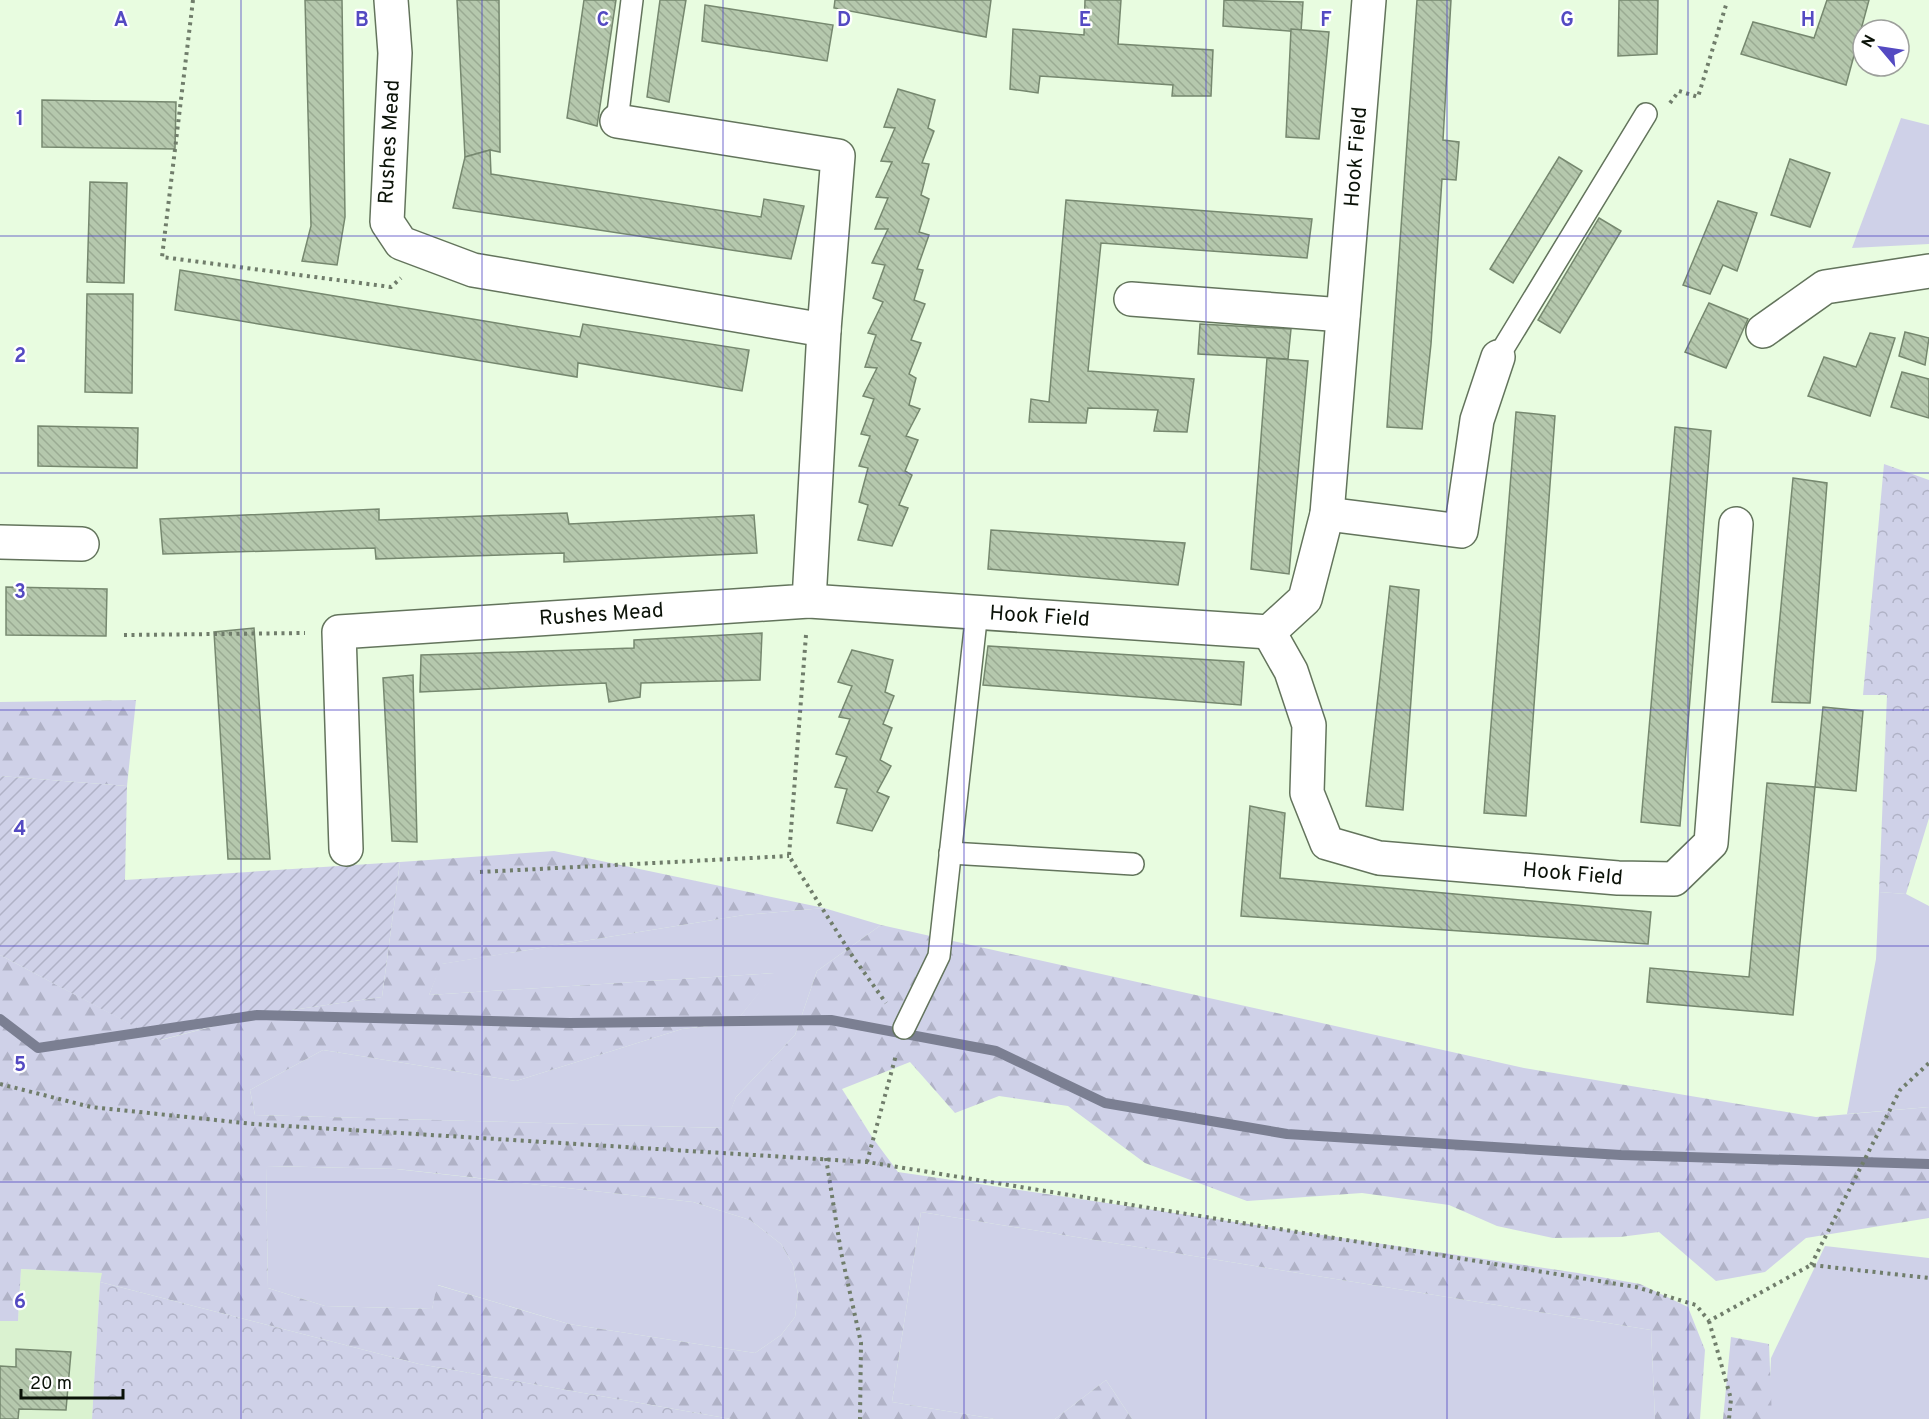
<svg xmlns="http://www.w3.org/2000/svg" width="1929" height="1419" font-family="Overpass,sans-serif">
<defs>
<pattern id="forest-firs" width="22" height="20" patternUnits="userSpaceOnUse" patternTransform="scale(1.5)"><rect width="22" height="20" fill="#cfd1e8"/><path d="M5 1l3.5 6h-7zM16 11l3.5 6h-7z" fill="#b0b2c6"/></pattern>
<pattern id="park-crowns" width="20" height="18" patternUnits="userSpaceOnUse" patternTransform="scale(1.5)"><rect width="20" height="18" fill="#cfd1e8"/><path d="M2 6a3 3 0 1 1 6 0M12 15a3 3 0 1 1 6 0" fill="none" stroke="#b0b2c6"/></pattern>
<pattern id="garden-furrows" width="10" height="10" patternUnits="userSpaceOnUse" patternTransform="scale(1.5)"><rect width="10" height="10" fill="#cfd1e8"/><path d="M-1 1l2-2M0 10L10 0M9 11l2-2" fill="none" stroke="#b0b2c6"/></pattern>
<pattern id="building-back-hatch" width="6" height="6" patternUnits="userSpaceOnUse" patternTransform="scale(1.5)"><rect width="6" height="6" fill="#b5c8ad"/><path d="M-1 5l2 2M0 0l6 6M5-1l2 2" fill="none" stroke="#9aab93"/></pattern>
</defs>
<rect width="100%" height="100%" fill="#e8fce0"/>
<!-- built -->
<polygon fill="#daf2d0" points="21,1269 103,1273 100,1282 92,1419 0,1419 0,1321 18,1321"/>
<!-- grass -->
<g fill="#cfd1e8">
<polygon points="1901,118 1929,125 1929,244 1852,248"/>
<polygon points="1879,892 1906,894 1929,906 1929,1107 1847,1114 1876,959"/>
<polygon points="824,908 881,925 817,971 795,1035 736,1097 724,1128 255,1115 250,1090 323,1050 516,1081 682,1029 735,1023 774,973 429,995 441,964 744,915"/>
<polygon points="266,1166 396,1169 693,1202 750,1220 781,1244 793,1265 798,1295 795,1317 781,1335 755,1353 569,1324 438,1285 432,1309 325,1306 268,1288"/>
<polygon points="921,1212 1651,1330 1655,1419 1132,1419 1106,1380 1055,1419 995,1419 892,1402"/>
<polygon points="1825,1246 1929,1258 1929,1419 1768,1419 1771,1358"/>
</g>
<!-- forest -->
<g fill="url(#forest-firs)" fill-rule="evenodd">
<polygon points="136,700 127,786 0,776 0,702"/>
<path d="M554,851L824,908L744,915L442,964L429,995L775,973L735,1023L682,1029L516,1081L323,1050L250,1090L255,1115L723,1128L736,1097L795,1035L817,971L881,925L1524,1068L1816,1117L1929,1107V1218L1806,1238L1765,1272L1716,1281L1659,1232L1620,1237L1553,1238L1497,1226L1449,1205L1362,1193L1247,1201L1145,1163L1068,1106L999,1096L955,1113L910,1062L842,1089L872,1137L898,1172L1578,1273L1640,1284L1688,1307L1705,1350L1700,1419H1655L1651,1330L921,1212L892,1402L995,1419H731L419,1364L100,1282L102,1273L21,1269L18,1321H0V955L161,1040L257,1015L382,997L400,862ZM266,1166L397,1169L693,1202L750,1220L781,1244L793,1265L798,1295L795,1317L781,1335L755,1353L569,1324L437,1285L432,1309L325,1306L268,1288Z"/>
<polygon points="1731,1337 1769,1344 1772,1419 1723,1419"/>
<polygon points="1106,1380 1132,1419 1055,1419"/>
</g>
<!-- park -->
<g fill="url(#park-crowns)">
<polygon points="1884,464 1929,480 1929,818 1906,894 1879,892 1887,695 1863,695"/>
<polygon points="100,1282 419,1364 731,1419 92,1419"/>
</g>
<!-- garden -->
<polygon fill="url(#garden-furrows)" points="0,776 127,786 125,880 400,862 382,997 257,1015 160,1040 0,955"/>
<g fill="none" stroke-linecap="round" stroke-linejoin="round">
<!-- stream -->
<polyline stroke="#7b7f92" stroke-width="10" points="0,1019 38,1048 257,1015 570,1023 831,1020 996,1051 1105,1103 1287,1134 1621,1155 1929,1164"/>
</g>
<!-- building -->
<g fill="url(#building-back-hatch)" stroke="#76886f" stroke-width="1.5">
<polygon points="305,0 342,0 345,217 337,265 302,261 311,226"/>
<polygon points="457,0 499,0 500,152 490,150 465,157"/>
<polygon points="584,0 616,0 597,126 567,118"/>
<polygon points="660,0 686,0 669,102 647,97"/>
<polygon points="835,0 991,0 986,37 834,8"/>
<polygon points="1085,0 1121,0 1118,44 1213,50 1211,96 1172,96 1173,85 1040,76 1038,93 1010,89 1013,29 1084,35"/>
<polygon points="1224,0 1303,2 1301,32 1223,26"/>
<polygon points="1417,0 1451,0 1443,140 1459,142 1456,180 1442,179 1431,344 1422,429 1387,427"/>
<polygon points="1619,0 1658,0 1657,54 1618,56"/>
<polygon points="1827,0 1869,0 1846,85 1741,54 1753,22 1814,38"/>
<polygon points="705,5 833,25 827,61 702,41"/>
<polygon points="1291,29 1329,32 1319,139 1286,137"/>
<polygon points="898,89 935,100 928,128 934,131 922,163 929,164 921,195 929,199 919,232 929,235 917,269 923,270 914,300 925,304 911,340 921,343 909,374 916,378 909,405 920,409 906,436 918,440 905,471 912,475 899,505 908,508 892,546 858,540 868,505 859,502 868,468 859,466 870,436 861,434 874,399 863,396 877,368 865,367 876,335 868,333 883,302 873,298 885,265 872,263 888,229 875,229 888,198 876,197 892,162 881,161 895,128 884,127"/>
<polygon points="42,100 176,102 175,149 42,147"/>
<polygon points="490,150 491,174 761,217 764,199 804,206 791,259 453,208 465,157"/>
<polygon points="1559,157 1582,171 1513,283 1490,269"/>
<polygon points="1790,159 1830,173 1810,227 1771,215"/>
<polygon points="90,182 127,183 124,283 87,282"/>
<polygon points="1066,200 1312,219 1307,258 1101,243 1088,371 1194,379 1187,432 1154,431 1158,410 1088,408 1086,423 1029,422 1031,399 1049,402"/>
<polygon points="1718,201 1757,213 1737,271 1723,265 1710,294 1683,285"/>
<polygon points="1599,218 1621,231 1560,333 1538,320"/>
<polygon points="180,270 580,337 583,324 749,350 742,391 578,363 577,377 175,310"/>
<polygon points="87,294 133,294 132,393 85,392"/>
<polygon points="1709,303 1748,319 1726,368 1685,352"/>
<polygon points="1200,324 1291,329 1288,359 1198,354"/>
<polygon points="1905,332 1929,338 1925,365 1899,356"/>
<polygon points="1870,333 1895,338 1870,416 1808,396 1824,357 1856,367"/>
<polygon points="1267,358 1308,361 1289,574 1251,569"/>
<polygon points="1902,372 1929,379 1929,418 1891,407"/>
<polygon points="1516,412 1555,416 1526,816 1484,813"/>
<polygon points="38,426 138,428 137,468 38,466"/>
<polygon points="1675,427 1711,431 1680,826 1641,822"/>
<polygon points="1793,478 1827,483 1810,703 1772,702"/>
<polygon points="379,509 379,520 567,513 569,524 754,515 757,553 564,562 564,553 376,559 375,548 163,554 160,519"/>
<polygon points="991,530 1185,543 1178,585 988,569"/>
<polygon points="1390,586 1419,590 1403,810 1366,806"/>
<polygon points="6,587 107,589 106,636 6,635"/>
<polygon points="254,628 270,859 228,859 214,632"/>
<polygon points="762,633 760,680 641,683 640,697 609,702 606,683 420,692 421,655 634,648 634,640"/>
<polygon points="988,646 1244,662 1241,705 983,685"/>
<polygon points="852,650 893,660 885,692 894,696 883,724 892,728 880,760 891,766 877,792 889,797 872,831 837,823 847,789 835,787 847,757 836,754 850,719 839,717 852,686 838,682"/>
<polygon points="413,675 417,842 392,841 383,678"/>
<polygon points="1823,707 1863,711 1856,791 1815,787"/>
<polygon points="1767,783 1815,787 1793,1015 1647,1002 1650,968 1749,977"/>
<polygon points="1250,806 1285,813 1280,878 1651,912 1648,944 1241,916"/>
<polygon points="16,1349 71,1352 66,1410 19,1409 18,1419 0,1419 0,1366 16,1367"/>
</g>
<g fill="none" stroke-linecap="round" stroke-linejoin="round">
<!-- lane casing -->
<g stroke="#63745c" stroke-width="24">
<g id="lane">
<polyline points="617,121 632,0"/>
<polyline points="1498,357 1646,114"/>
<polyline points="950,853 1133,864"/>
<polyline points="904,1028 939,956 977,611"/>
</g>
</g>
<!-- street casing -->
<g stroke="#63745c" stroke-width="36">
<g id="street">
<polyline points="391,0 395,53 387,222 401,243 473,270 824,330"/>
<polyline points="1131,299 1343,315"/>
<polyline points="1763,331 1825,287 1929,271"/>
<polyline points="1327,514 1461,531 1477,420 1498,357"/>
<polyline points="0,542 82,544"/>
<path id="s1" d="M809,601L1269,632L1305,599L1327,514L1369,0"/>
<path id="s2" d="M1269,632L1291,671L1309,725L1307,793L1327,843L1379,858L1618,878L1674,879L1711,843L1736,524"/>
<path id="s3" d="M346,849L339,632L809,601L824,330L838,156L617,121"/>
</g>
</g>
<!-- path -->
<g stroke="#707d6b" stroke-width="4" stroke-dasharray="3 4.5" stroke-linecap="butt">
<polyline points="193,0 162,257 391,287 401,278"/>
<polyline points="1670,103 1679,91 1698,97 1726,5"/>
<polyline points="124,635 305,633"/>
<polyline points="806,635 789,856 853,957 886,1003"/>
<polyline points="480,872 789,856"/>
<polyline points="0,1084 91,1107 254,1124 867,1162 1636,1287 1696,1305 1709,1321 1811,1265 1929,1278"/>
<polyline points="826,1158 841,1252 861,1343 860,1419"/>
<polyline points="867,1162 896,1055"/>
<polyline points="1811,1265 1900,1090 1929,1063"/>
<polyline points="1709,1321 1731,1399 1729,1419"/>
</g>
<!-- lane -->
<use href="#lane" stroke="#fff" stroke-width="21"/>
<!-- street -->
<use href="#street" stroke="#fff" stroke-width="33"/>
</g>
<!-- grid -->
<path fill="none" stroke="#544ac2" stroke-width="1.5" stroke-opacity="0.55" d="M241,0V1419M482,0V1419M723,0V1419M964,0V1419M1206,0V1419M1447,0V1419M1688,0V1419M0,236H1929M0,473H1929M0,710H1929M0,946H1929M0,1182H1929"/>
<g text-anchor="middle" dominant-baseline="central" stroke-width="4.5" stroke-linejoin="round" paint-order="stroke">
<!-- street labels -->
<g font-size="21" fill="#0b1208" stroke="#fff">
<text transform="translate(390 142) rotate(-87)">Rushes Mead</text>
<text stroke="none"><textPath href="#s1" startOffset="956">Hook Field</textPath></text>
<text stroke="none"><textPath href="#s3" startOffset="480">Rushes Mead</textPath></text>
<text stroke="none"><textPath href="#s1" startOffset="231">Hook Field</textPath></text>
<text stroke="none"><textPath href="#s2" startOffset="472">Hook Field</textPath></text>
</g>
</g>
<g font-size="20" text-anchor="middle" font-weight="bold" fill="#544ac2" stroke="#fff" stroke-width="4.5" stroke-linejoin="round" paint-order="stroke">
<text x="121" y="26">A</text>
<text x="362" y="26">B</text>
<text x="603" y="26">C</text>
<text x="844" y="26">D</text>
<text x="1085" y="26">E</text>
<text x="1326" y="26">F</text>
<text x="1567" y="26">G</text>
<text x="1808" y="26">H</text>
<text x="20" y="125">1</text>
<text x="20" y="362">2</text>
<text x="20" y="598">3</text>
<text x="20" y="835">4</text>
<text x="20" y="1071">5</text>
<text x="20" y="1308">6</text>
</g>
<!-- north arrow -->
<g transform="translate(1881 48) rotate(299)"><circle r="28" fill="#ffffff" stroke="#9da09c" stroke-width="1.5"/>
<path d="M0-4.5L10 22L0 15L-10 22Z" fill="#544ac2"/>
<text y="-9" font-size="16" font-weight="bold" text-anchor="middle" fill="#0b1208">N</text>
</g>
<!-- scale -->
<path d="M21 1389v9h102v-9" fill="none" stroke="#0b1208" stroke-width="3"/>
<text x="30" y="1389" font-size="18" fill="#0b1208" stroke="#ffffff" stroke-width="4.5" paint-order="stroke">20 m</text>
</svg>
